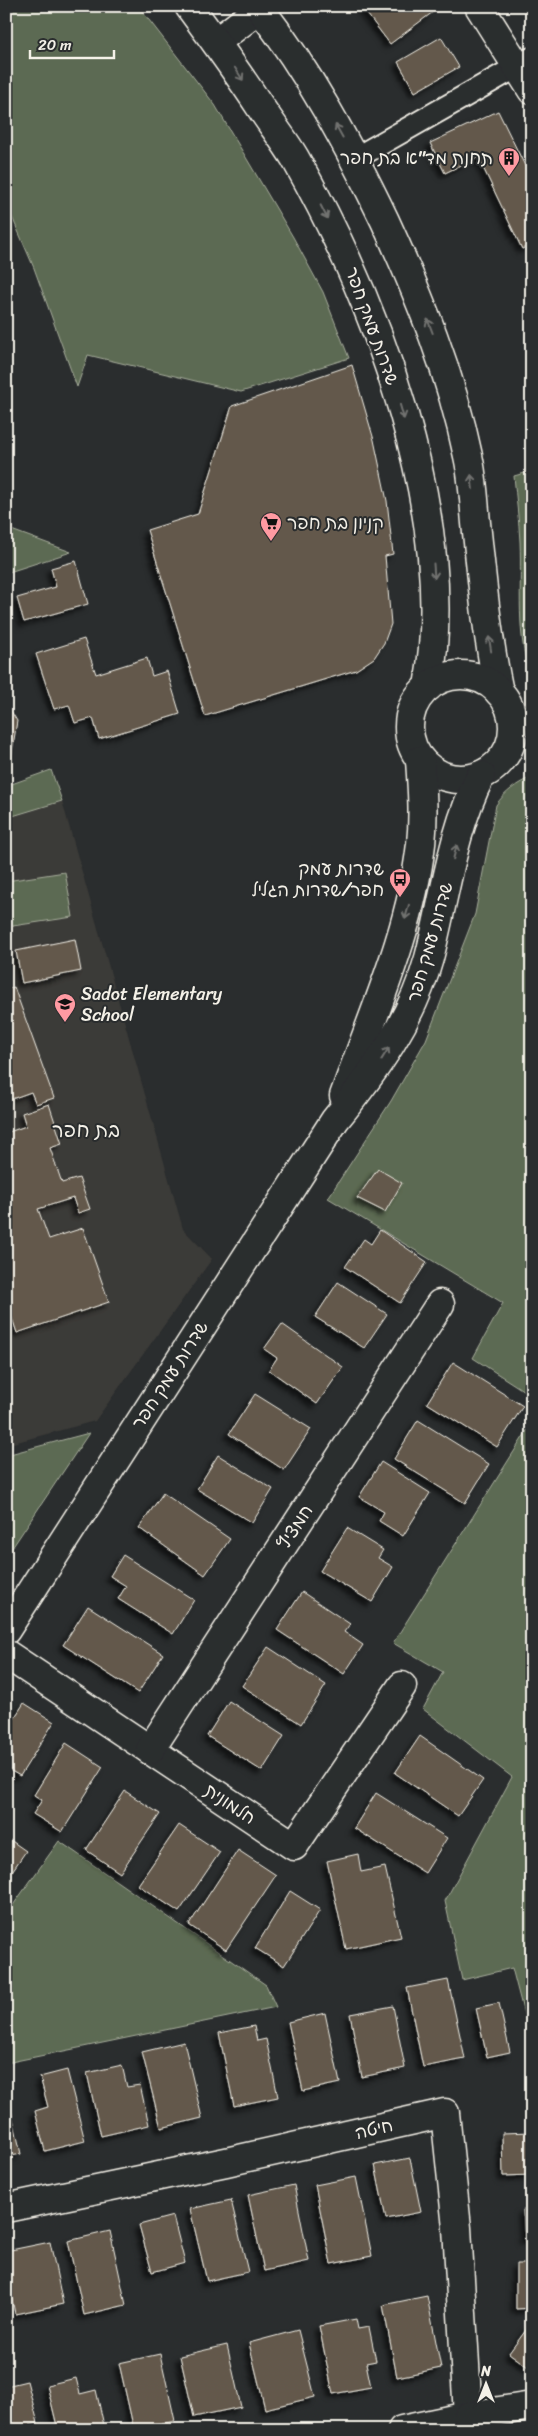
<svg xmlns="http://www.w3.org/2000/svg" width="538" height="2436" font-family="Sriracha,'Playpen Sans Hebrew',sans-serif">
<defs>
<filter id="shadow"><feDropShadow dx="-4.5" dy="4.5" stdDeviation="2.5" flood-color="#0009"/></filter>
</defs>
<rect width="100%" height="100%" fill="#2a2d2e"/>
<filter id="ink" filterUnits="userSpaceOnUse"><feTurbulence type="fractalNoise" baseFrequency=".02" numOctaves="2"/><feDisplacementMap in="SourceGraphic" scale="10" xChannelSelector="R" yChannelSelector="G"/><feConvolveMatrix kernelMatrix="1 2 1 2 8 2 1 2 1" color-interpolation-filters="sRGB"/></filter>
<g filter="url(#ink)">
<!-- built -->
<polygon fill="#3b3a37" points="62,801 183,1229 212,1259 95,1421 6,1445 6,818"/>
<!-- green -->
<g fill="#5c6a52" stroke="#a8ae9d">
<polygon points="6,6 137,6 142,11 215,105 293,237 323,292 349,358 241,392 88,355 77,387 34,268 6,203"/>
<path d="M532,471V679C515,636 522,587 520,542C519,520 516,498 514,476Z"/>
<polygon points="6,528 71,552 6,573"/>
<polygon points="51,770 62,801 6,818 6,786"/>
<path d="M532,777V1396L473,1358L503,1303L328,1198L391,1101L426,1040L475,914L496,805C505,792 517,783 532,777Z"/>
<polygon points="65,872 73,917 6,927 6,881"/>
<polygon points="532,1423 532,2045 512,1968 462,1980 445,1901 512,1777 423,1709 443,1672 393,1643"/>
<polygon points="89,1433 6,1557 6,1455"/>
<polygon points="59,1841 266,1985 276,2007 6,2063 6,1915"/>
</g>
<!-- building -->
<g fill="#63594b" stroke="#f4f1e8" filter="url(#shadow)">
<polygon points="361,6 429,6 433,12 390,44"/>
<polygon points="441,37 459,67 415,92 398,62"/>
<polygon points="498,111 532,180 532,244 522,249 478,157 445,173 430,143"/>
<polygon points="352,365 374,440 387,501 393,554 385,556 391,624 384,643 374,658 356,670 205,716 147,530 198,514 232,406"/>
<polygon points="76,561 88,604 24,622 17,598 56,587 51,568"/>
<polygon points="84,639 96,674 147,658 152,676 167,671 180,714 99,739 93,718 75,723 69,705 54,709 36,654"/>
<polygon points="6,703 17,721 11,758 6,758"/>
<polygon points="75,939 81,971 22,983 16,951"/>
<polygon points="14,987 54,1098 36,1104 31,1092 6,1101 6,990"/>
<polygon points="49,1104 62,1144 50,1148 62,1183 79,1178 90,1209 78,1213 73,1198 38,1209 49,1239 83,1228 109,1302 17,1333 6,1300 6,1133 26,1126 22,1113"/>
<polygon points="378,1169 402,1183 385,1212 357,1198"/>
<polygon points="380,1230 427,1262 400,1303 345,1267 364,1239 371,1244"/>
<polygon points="338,1282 387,1314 364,1348 315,1317"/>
<polygon points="282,1324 343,1367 317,1404 269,1370 277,1358 264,1349"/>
<polygon points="453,1362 523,1406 497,1447 427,1403"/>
<polygon points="255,1394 311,1429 284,1470 229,1434"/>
<polygon points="418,1420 489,1464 465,1503 394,1459"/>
<polygon points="218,1455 273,1489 252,1523 197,1489"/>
<polygon points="381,1462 430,1493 403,1536 379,1521 384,1512 359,1497"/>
<polygon points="163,1493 230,1539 205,1575 139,1528"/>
<polygon points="347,1528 383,1550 378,1558 393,1567 372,1602 320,1571"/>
<polygon points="123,1555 194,1600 173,1634 118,1599 126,1586 110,1576"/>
<polygon points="302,1592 350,1624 344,1632 363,1645 344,1674 277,1630"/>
<polygon points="88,1606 163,1654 138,1693 63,1645"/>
<polygon points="268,1647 326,1685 301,1724 242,1686"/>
<polygon points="229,1701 284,1736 262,1771 207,1736"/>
<polygon points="24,1703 54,1722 20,1776 6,1768 6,1731"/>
<polygon points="420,1736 483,1780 458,1816 395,1773"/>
<polygon points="66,1743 103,1767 62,1832 33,1814 42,1800 34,1795"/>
<polygon points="125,1791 160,1814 120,1873 86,1850"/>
<polygon points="376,1793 447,1838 425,1873 354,1828"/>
<polygon points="179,1825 220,1852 179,1912 138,1885"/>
<polygon points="6,1837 26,1851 6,1880"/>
<polygon points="238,1850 276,1875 226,1950 189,1925"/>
<polygon points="358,1854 361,1872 385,1867 401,1937 346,1949 327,1861"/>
<polygon points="290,1891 320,1910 284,1966 255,1948"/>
<polygon points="448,1980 465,2059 423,2067 407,1988"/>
<polygon points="499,2003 510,2052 487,2057 476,2008"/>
<polygon points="393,2006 405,2068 362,2077 350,2014"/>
<polygon points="325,2013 340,2083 303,2091 288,2022"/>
<polygon points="254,2026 257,2041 266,2039 278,2097 234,2106 219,2033"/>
<polygon points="184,2042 202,2118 161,2128 142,2052"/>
<polygon points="122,2065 127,2087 140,2085 149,2125 101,2136 87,2073"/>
<polygon points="67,2070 85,2141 45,2151 35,2111 48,2107 40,2077"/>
<polygon points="10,2105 21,2154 6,2157 6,2106"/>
<polygon points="532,2132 532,2175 503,2176 502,2133"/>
<polygon points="410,2158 421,2212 386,2219 375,2165"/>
<polygon points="356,2177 372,2256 331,2264 315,2185"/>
<polygon points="294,2185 309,2261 264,2271 248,2195"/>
<polygon points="231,2200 248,2272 207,2281 190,2209"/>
<polygon points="532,2209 532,2239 525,2240 523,2210"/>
<polygon points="173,2216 185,2263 152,2272 139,2225"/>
<polygon points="110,2231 126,2305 84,2315 68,2241"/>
<polygon points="50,2242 63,2304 15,2314 6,2270 6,2251"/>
<polygon points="516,2264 532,2264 532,2308 516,2309"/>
<polygon points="427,2296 441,2368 397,2377 383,2305"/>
<polygon points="356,2319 358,2329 369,2327 376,2361 366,2363 371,2387 333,2394 319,2326"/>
<polygon points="529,2326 532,2326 532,2370 509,2353"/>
<polygon points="298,2330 315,2397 265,2409 249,2343"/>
<polygon points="227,2345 241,2407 194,2417 180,2356"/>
<polygon points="160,2354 175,2421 134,2430 119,2363"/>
<polygon points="76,2378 80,2394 96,2390 105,2430 58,2430 47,2385"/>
<polygon points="27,2381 38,2423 30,2425 32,2430 6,2430 6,2386"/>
</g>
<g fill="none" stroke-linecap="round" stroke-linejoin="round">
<!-- pedestrian casing -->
<g stroke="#f4f1e8" stroke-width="25">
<polyline id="pedestrian" points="354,159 532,58"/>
</g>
<!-- minor casing -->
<g stroke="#f4f1e8" stroke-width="31">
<g id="minor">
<polyline points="479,6 532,90"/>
<polyline points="216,42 263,6"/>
<polyline points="6,1654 294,1846 402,1686"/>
<polyline points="150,1750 440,1304"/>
<polyline points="6,2208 226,2162 445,2113 457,2228 468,2416 402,2430"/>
<polyline points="468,2416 532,2406"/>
</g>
</g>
<!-- tertiary casing -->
<g stroke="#f4f1e8" stroke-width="31">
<g id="tertiary">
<path d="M189,6C214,40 238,73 261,108C272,125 285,141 295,158C378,305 458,517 428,687"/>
<path d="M258,6C309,72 349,146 385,221C420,297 451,374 468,456C473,477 474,501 476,523C482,580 487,636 499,692"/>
<circle cx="461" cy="727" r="52"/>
<path d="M344,1096C373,1014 411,931 421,844C424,816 422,788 420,760"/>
<path d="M6,1630L335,1120C375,1071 412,1020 429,958C445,898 452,831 481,775"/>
</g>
</g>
<!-- pedestrian -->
<use href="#pedestrian" stroke="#2a2d2e" stroke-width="21"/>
<!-- minor -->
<use href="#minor" stroke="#2a2d2e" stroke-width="28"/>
<!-- tertiary -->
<use href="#tertiary" stroke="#2a2d2e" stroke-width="28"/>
</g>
<!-- one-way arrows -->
<defs><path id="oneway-shaft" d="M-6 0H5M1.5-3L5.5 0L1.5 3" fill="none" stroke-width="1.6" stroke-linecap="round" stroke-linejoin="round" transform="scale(1.25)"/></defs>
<g stroke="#71726f">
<use href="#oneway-shaft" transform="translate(239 74) rotate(57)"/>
<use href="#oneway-shaft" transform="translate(339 131) rotate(-119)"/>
<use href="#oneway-shaft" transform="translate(324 212) rotate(63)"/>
<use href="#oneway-shaft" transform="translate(430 326) rotate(-111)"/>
<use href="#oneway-shaft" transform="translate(402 412) rotate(74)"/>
<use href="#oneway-shaft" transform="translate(472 482) rotate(-96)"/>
<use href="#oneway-shaft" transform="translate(434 571) rotate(86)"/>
<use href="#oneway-shaft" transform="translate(490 644) rotate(-99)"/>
<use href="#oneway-shaft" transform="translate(455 852) rotate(-76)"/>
<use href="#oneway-shaft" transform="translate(407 912) rotate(105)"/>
<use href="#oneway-shaft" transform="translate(385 1054) rotate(-58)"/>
</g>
</g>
<!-- icons -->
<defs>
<g id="building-pin" transform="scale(1.125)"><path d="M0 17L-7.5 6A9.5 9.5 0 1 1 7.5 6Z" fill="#ff9aa2" stroke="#2a2d2e"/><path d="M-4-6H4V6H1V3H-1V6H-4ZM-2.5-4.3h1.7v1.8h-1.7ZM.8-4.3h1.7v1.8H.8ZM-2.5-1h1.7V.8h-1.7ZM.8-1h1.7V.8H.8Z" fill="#111"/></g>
<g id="supermarket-pin" transform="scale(1.125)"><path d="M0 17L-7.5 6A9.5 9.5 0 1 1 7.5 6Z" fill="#ff9aa2" stroke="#2a2d2e"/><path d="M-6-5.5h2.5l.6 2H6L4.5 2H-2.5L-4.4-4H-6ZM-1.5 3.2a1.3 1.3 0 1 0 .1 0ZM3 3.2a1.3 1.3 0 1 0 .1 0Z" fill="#111"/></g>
<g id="bus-pin" transform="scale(1.125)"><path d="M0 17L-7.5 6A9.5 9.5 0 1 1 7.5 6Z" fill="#ff9aa2" stroke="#2a2d2e"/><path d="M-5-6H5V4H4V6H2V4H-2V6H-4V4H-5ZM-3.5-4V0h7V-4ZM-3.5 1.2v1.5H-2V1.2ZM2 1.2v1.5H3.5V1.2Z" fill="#111"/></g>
<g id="school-pin" transform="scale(1.125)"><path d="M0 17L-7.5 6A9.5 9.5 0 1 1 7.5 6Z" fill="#ff9aa2" stroke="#2a2d2e"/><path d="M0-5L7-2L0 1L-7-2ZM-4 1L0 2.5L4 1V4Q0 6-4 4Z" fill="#111"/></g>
</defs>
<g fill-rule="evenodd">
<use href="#building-pin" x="509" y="158"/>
<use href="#supermarket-pin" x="271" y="523"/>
<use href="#bus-pin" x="400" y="879"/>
<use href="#school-pin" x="65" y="1004"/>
</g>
<g text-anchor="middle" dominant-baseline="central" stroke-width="4" stroke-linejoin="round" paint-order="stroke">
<!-- poi labels -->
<g font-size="18" fill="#f4f1e8" stroke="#2a2d2e" text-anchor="end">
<text x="493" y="158">תחנת מד"א בת חפר</text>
<text x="287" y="523" text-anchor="start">קניון בת חפר</text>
<text x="384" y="869">שדרות עמק<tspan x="384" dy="21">חפר/שדרות הגליל</tspan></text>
<text x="81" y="994" text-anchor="start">Sadot Elementary<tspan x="81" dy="21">School</tspan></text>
</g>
<!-- street labels -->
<g font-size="18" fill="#f4f1e8" stroke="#2a2d2e">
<text transform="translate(372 326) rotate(70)">שדרות עמק חפר</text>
<text transform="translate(430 942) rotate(-74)">שדרות עמק חפר</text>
<text transform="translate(170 1375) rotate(-57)">שדרות עמק חפר</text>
<text transform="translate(295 1527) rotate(-57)">חמציץ</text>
<text transform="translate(230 1804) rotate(34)">חלמונית</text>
<text transform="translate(374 2129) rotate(-13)">חיטה</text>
</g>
<!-- quarter labels -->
<g font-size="20" fill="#f4f1e8" stroke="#2a2d2e">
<text x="86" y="1130">בת חפר</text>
</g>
</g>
<!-- margin -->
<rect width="538" height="2436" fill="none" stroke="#2a2d2e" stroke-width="25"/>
<rect x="12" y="12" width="513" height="2411" fill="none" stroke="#f4f1e8" stroke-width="2" filter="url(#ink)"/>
<!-- north arrow -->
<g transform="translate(486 2384)" stroke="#2a2d2e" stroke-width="4" paint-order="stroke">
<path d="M0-4L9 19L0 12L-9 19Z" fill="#f4f1e8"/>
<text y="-8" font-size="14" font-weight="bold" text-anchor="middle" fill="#f4f1e8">N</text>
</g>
<!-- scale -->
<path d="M30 50v8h84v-8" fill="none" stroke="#f4f1e8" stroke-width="2.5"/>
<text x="38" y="50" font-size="15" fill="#f4f1e8" stroke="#2a2d2e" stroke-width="4" paint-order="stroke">20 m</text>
</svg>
